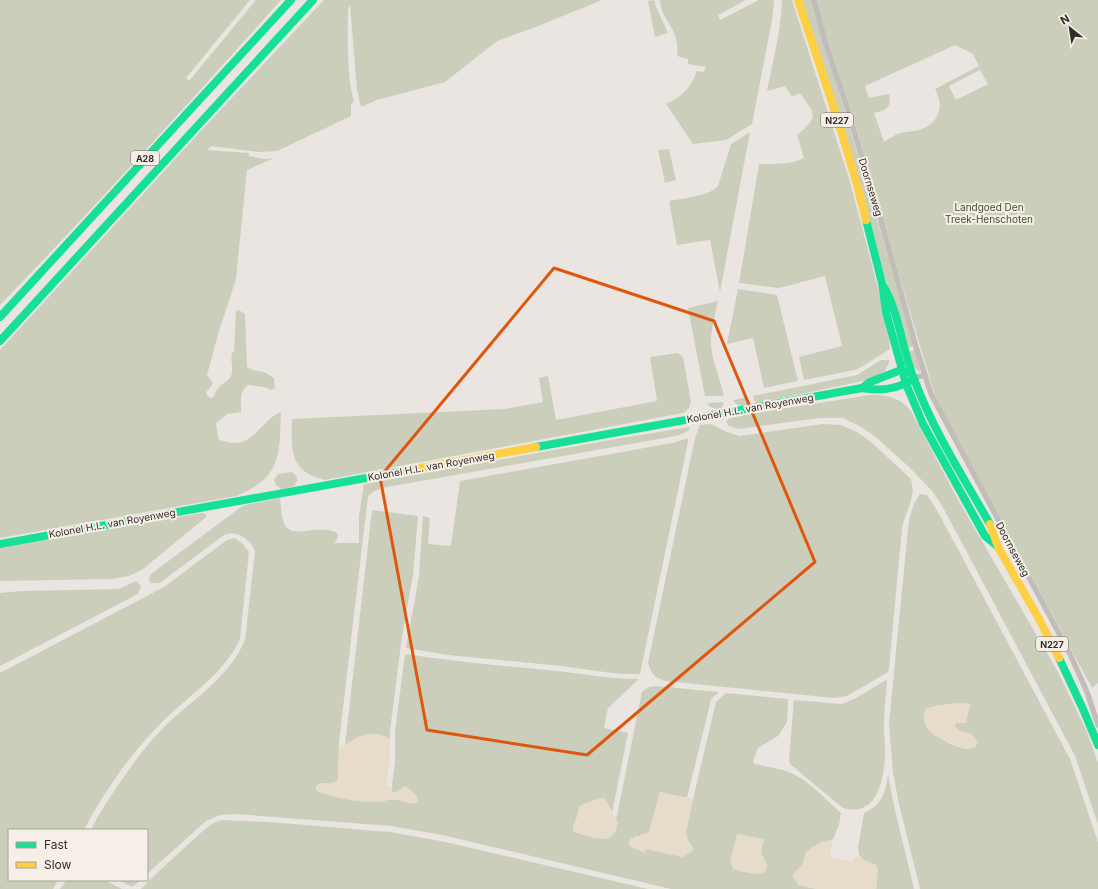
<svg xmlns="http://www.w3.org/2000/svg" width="1098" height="889" font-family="Inter,sans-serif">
<rect width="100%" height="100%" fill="#eae5e0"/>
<!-- green -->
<g fill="#cccebc" fill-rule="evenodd">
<path d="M0,0H250L186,78L189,81L256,0H281C189,103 96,206 0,305Z"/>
<path d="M324,0H602L536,27L497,41L445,82L377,100L361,107L357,90L350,6L348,8C348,39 346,72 354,102L351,104V116L277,151L257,152L211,146L207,150L249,153V156L264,159L274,158L247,170L236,279L219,331L207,375L213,383C211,388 207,389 206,394L210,398H213C215,394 216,390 219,387C223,383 229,381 231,376C234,368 230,361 232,353L234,352L236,311L239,310L245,314L247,367L250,369L266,373L274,378L275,388L271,390L264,387L248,385C239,392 241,401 241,412L227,414L216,423L218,437L220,440C224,441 230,443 235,443C255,443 264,418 281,412C279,456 282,477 236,496L0,538V350L209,122Z"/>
<polygon points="654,0 656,7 668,33 655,37 648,1"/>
<path d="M660,0H746L718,15L720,20L759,0H774L772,20L752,124L726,140L693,144L666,104C682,97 691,87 697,71L704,72L706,67L688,64V59L677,56C681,29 661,21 660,0Z"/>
<path d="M782,0H792L850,182L877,284L889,339L890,349L863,366L855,370L804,380L799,357L842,346L825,276L779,288L739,283L759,164C775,164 790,165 804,158L797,135C820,116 815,115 800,93L792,97L785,86L767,91C773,61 781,30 782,0Z"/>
<polygon points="800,0 812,0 914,345 912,347 908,348 900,318 885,277 870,220"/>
<path d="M817,0H1098V683L1092,688L936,399L887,235L854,120L822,23ZM955,45L973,54L979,66L935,89C944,105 940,122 922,129C915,132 907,131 900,133C894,135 889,139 884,142L874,113C886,110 892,108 889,94L869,98L865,86ZM980,70L988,84L956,100L949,86Z"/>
<path d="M750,132L720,292L710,240L677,245L669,201C683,198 708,197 718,186L731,144Z"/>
<polygon points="669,149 676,180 665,183 658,150"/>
<polygon points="738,289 777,295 798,381 764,388 753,338 727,344"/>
<path d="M718,301C715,313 712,326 711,338C710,358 720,377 724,396H705L688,308Z"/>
<polygon points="913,350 915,351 921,370 919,372 913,366 909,351"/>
<path d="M678,353L683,357L691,402L689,408L683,413L325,480C289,472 291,449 292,419L505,409L543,402L539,378L548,376L556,420L657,401L650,357Z"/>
<polygon points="881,360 890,360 885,371 868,380 757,403 755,402 753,396 857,375"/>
<path d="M870,395C887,395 900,397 911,411L957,498L1059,674L1087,732L1098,763V824L1075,756L962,543L941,504L932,491L909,467L878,439L863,428L843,418H820L738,429L729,426L726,421L730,418L756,413Z"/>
<path d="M747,397L748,404C742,407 736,406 733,400Z"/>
<polygon points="724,402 721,410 710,407 707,403"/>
<path d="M711,424L727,432L740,436L823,424L841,425L857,432L870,441L910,478C918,494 905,512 902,528L889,669L887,673L883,675L847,696L834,698L666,681C654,677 652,675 648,663L695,438L700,425Z"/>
<path d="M690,427L689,430L683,434L670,437L382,488L374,491L368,496L339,742L338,780L332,784L319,783L380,802L391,799L396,800V792L391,793L395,762V731L405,654C456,662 506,666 557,671C585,674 611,679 639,679L608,708L604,728L628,733L612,813L605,799L602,798L577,817L573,826L574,832L595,838L618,823L616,820L642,692L649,687L656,686L719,692L711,699L710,704L687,798L660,792L649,832L641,836H635L645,852L646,849L683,857L693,848L687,839L686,832L693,799L716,702L726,693L788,699L787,722L778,736L758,748L753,761L755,764C765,766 776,768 786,771C807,778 824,798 841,813L839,825L833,839L820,843L807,851L803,864L799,869L798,885L817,889H671L442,835L391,826L235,814L220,815L206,821L147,874V830H91C97,816 106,804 114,791C130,768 147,743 167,724C195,698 230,676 245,640L255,551C250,539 237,530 224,535L161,582L159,583H150L149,579L151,574L241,507L245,505L280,498C281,506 281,516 284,523C292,542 320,521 338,534L337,539L334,543H359V516L364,484L616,439ZM761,853L767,866V868L730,861Z"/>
<polygon points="688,438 688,442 640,674 620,674 597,671 561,666 448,655 406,648 419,576 423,516 430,518 428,544 451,546 460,481 672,443"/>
<polygon points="292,472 297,477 297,481 294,486 281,489 276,485 274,480 278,474"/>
<path d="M920,494L927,495L938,512L1070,759L1098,842V889H920L899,804L893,773L889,723L908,529C909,518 913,503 920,494ZM959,703L970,704L966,722L964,723H955V727L962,732L968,733L972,748C957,751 937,737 926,727L935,706Z"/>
<polygon points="372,510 418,516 413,575 402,636 390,731 390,740 387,737 358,737 345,745"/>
<polygon points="202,513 206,514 206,517 143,569 129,576 112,579 0,581 0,548"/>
<path d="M234,538L242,543L249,552L240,639C224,674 189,695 163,721C133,750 103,793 84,830H9V880H58L53,889H0V673L164,587L227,540Z"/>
<polygon points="136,581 141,586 138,594 0,666 0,593 21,591 119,589"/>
<path d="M886,680L887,682C886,696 884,709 884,722C883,734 886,745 885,756C884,781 876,818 843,808L790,764L789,760L794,700L842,704L856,698Z"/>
<path d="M888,774L894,806L914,889H876L877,885L864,860L859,855L858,847L864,813C883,804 885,794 888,774Z"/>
<polygon points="221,820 269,822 390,832 441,841 648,889 141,889 158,872 205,829 213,823"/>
<polygon points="67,880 104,880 122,889 60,889"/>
<polygon points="118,880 141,880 132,887"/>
</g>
<!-- sand -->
<g fill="#e7dbc9">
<path d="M959,703L970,704L966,722L964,723H956L955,727L962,732L972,734L978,743C970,756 956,745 946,741C939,738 930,734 926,726C922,720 924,714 926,708Z"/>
<path d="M368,734C377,734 384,734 390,740V761L386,786L392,787V793L396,792L406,786L416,795L418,800L417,803C408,805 402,800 393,799C387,799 381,802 375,802C355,802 337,798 318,792L316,789V786C323,780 331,787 338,780L339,748L358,737Z"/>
<polygon points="660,792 693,799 686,832 687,839 693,851 683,857 646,849 645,853 630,847 629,843 630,839 649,832"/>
<path d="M602,798L605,799L607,802C614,816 625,828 608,839L595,838L574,832L573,826L577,817L579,806L588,802Z"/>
<path d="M737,834L764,839C763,844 760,852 762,858C764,860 767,863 767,866C768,880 739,871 733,869L730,861Z"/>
<path d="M833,839L830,854L832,858L852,862L859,855L864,860L876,865L878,870L876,889H817L798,885L793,877V873C807,864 800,861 807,852C813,844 825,843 833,839Z"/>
</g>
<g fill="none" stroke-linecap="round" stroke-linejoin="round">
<!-- street -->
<g stroke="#c3bdba" stroke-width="5.5">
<polyline points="814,0 825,41 846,104 882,225 916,347 931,394 1070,654 1087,692 1098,725"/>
<polyline points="913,378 925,375"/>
</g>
<!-- fast -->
<g stroke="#16e098" stroke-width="8">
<polyline points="866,220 882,283 886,312 906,384 923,424 985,536 998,547"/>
<path d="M884,287C900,316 902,349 914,379C933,430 963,477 990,524"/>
<polyline points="0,317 291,0"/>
<polyline points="0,341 313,0"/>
<polyline points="862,388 870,382 901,370 906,373"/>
<path d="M536,447L862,388C879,391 896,390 911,380"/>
<polyline points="0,544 416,469"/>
<polyline points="1059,658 1083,709 1098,745"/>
</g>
<!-- slow -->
<g stroke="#ffcf43" stroke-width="8">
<path d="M798,0C822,73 848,146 866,220"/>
<polyline points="416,469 536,447"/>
<polyline points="990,524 998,547 1039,619 1059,658"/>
</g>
</g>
<!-- marked area -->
<path fill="none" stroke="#df570d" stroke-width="3" stroke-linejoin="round" d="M554,268L714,321L815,562L587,755L427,730L380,477Z"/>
<g text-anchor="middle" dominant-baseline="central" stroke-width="4" stroke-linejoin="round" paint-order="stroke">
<!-- shield labels -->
<g fill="#f6efe8" stroke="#6e6662" stroke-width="1">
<rect x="821" y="113" width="32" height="14" rx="3"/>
<rect x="131" y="151" width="28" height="14" rx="3"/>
<rect x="1036" y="637" width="32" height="14" rx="3"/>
</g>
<g font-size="9" font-weight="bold" fill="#332b28">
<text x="837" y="120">N227</text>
<text x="145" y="158">A28</text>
<text x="1052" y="644">N227</text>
</g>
<!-- street labels -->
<g font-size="10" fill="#332b28" stroke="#f6efe8">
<text transform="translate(871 187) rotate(73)">Doornseweg</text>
<text transform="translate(750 408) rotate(-10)">Kolonel H.L. van Royenweg</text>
<text transform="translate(431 466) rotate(-10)">Kolonel H.L. van Royenweg</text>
<text transform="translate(112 523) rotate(-10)">Kolonel H.L. van Royenweg</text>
<text transform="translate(1013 549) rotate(62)">Doornseweg</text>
</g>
<!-- park labels -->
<g font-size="10" fill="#454e2f" stroke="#f6efe8">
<text x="989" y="207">Landgoed Den<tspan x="989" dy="12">Treek-Henschoten</tspan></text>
</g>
</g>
<!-- legend -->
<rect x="8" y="829" width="140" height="52" fill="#f6efe8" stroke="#a8a19b"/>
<rect x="16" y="842" width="20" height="6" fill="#16e098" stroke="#a8a19b"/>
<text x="44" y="849" font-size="12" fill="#332b28">Fast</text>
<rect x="16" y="862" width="20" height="6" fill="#ffcf43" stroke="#a8a19b"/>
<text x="44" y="869" font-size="12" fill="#332b28">Slow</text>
<!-- north arrow -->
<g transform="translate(1070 28) rotate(330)" stroke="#f6efe8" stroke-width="3" paint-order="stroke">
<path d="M0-3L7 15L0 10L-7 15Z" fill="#332b28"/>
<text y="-6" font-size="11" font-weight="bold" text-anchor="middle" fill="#332b28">N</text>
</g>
</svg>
